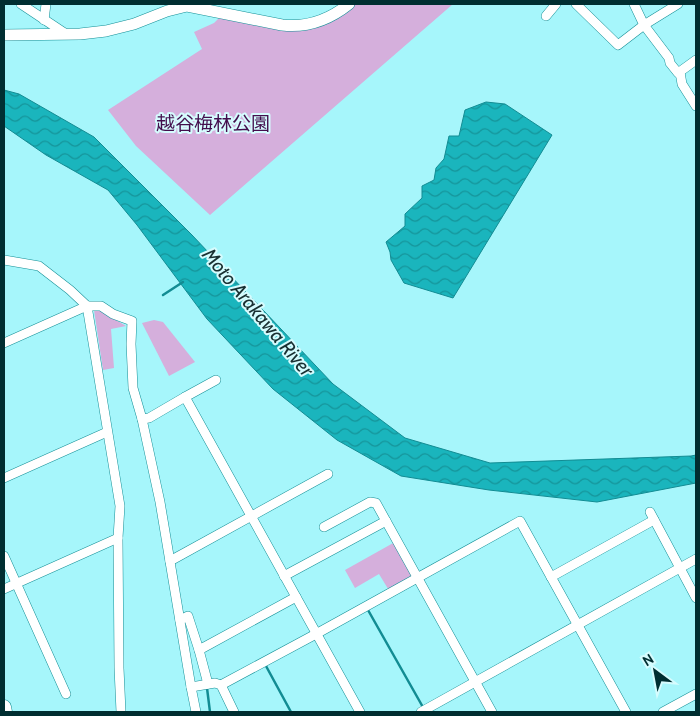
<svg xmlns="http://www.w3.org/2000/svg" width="700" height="716" font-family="Cabin,'Noto Sans JP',sans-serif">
<defs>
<pattern id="water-waves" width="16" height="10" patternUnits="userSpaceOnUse" patternTransform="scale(1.25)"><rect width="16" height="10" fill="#1ab5bd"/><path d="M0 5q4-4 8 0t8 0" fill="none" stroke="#15949a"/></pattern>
</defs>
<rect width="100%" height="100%" fill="#a6f6fb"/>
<!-- park -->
<g fill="#d5afdc">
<polygon points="354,4 453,4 210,215 136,146 108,110 202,49 194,32 214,23 220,17 293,30"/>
<polygon points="94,310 99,310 126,326 111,329 114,368 103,370"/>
<polygon points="154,320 163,322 195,362 169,376 142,323"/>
<polygon points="395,542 416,578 390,592 379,574 355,588 345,570"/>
</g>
<!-- water -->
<g fill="url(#water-waves)" stroke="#128c93">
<polygon points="4,90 19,94 94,137 192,235 333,384 405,438 490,463 691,456 696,455 696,483 597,502 489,490 401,476 337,440 273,389 207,319 137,225 108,190 46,155 4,126"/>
<polygon points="486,102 505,104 552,135 453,298 404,283 391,260 390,252 386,242 405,226 405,214 422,198 422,186 434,180 436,168 444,159 449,136 459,136 465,110"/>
</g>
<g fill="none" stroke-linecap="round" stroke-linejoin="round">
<!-- stream -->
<g stroke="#128c93" stroke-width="2.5">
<polyline points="163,295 183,282"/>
<polyline points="368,610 424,709"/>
<polyline points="266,666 291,712"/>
<polyline points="207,688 210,712"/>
</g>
<!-- minor casing -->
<g stroke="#159097" stroke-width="10">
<g id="minor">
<polyline points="21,4 66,34"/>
<polyline points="576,4 618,45 644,25 678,4"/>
<polyline points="634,4 644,25 669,58 670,63 678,73 696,60"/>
<polyline points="546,16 556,4"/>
<polyline points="44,20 46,4"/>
<polyline points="680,72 682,84 696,106"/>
<polyline points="4,260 39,266 70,290 87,306 120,506 118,538 119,668 121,712"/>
<polyline points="4,343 87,306 101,306 113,314 132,321 131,344 133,388 142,419 160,502 191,687 196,712"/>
<polyline points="185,397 216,380"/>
<polyline points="142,419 149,418 185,397 360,712"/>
<polyline points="4,478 107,432"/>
<polyline points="650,512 696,598"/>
<polyline points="324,527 370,502 376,503 492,712"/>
<polyline points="4,556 66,694"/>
<polyline points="170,561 328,474"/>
<polyline points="284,576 386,521"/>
<polyline points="551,577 654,520"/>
<polyline points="4,589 118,538"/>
<polyline points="180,620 188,616 199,650 296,597"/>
<polyline points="199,650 208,684"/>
<polyline points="221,685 316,634 520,521 626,712"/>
<polyline points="191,687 215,683 221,685 234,712"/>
<polyline points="421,712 696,559"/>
<polyline points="663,712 696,694"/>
</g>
</g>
<!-- secondary casing -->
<g stroke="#159097" stroke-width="12">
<path id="secondary" d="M4,35L80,34L106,31L134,24L167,11L187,6L282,25C307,28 329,20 349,4"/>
</g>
<!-- trunk casing -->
<g stroke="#159097" stroke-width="15">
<polyline id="trunk" points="4,707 5,712"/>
</g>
<!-- minor -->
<use href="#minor" stroke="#fff" stroke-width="9"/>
<!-- secondary -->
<use href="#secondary" stroke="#fff" stroke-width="11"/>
<!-- trunk -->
<use href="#trunk" stroke="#fff" stroke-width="14"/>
</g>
<g text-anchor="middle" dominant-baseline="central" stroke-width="4" stroke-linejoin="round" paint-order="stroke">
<!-- park labels -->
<g font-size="19" fill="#430e4d" stroke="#d6fcfe">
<text x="213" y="123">越谷梅林公園</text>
</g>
<!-- water labels -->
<g font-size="20" font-style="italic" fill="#193032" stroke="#d6fcfe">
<text transform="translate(258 312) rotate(50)">Moto Arakawa River</text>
</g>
</g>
<!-- border -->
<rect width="700" height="716" fill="none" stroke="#002e31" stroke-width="10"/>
<!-- north arrow -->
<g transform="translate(655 671) rotate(328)" stroke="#d6fcfe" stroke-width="4" paint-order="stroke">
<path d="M0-4L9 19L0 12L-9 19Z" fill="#002e31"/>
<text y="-8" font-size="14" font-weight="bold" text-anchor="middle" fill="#002e31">N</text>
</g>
</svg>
